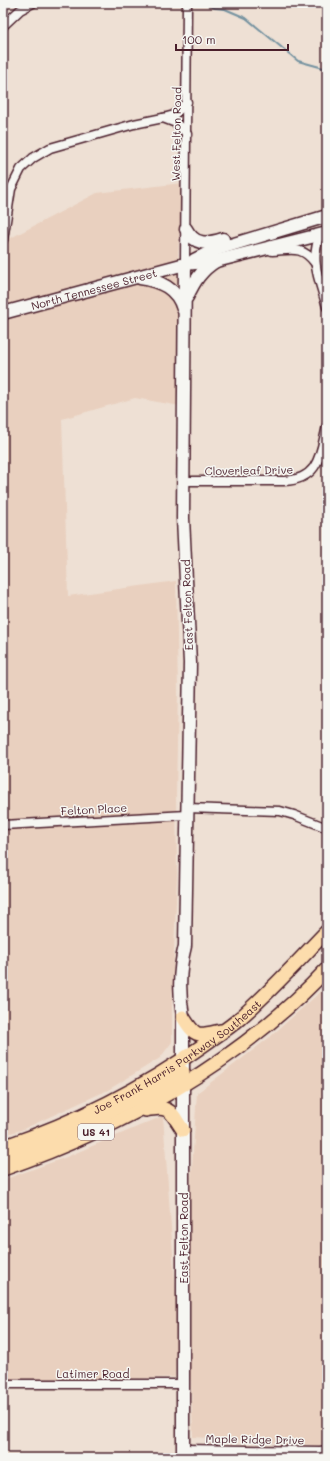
<svg xmlns="http://www.w3.org/2000/svg" width="330" height="1461" font-family="Mali,sans-serif">
<rect width="100%" height="100%" fill="#eee0d4"/>
<filter id="ink" filterUnits="userSpaceOnUse"><feTurbulence type="fractalNoise" baseFrequency=".025" numOctaves="2"/><feDisplacementMap in="SourceGraphic" scale="8" xChannelSelector="R" yChannelSelector="G"/><feConvolveMatrix kernelMatrix="1 2 1 2 8 2 1 2 1" color-interpolation-filters="sRGB"/></filter>
<g filter="url(#ink)">
<!-- built -->
<g fill="#e9d0bf">
<polygon points="182,183 178,254 186,407 135,398 62,419 68,596 176,581 178,692 176,796 177,877 172,1000 172,1042 160,1058 108,1090 21,1130 3,1135 3,242 97,193"/>
<polygon points="327,986 327,1446 193,1437 191,1384 187,1341 190,1197 197,1093 270,1037"/>
<polygon points="163,1116 179,1338 175,1377 3,1384 3,1180 64,1158"/>
</g>
<g fill="none" stroke-linecap="round" stroke-linejoin="round">
<!-- stream -->
<polyline stroke="#7492a0" stroke-width="2" points="202,3 215,8 225,9 246,18 298,61 327,69"/>
<!-- street casing -->
<g stroke="#4a1f2b" stroke-width="11">
<g id="street">
<polyline points="3,26 20,10 33,3"/>
<polyline points="187,134 176,123 163,118 174,115 187,102"/>
<path d="M320,235C309,261 320,281 327,307"/>
<polyline points="3,240 11,189 21,169 33,158 50,148 134,124 163,118"/>
<path d="M272,251C291,250 302,245 315,263"/>
<polyline points="185,264 187,3"/>
<path d="M183,481H284C320,479 320,454 327,426"/>
<polyline points="187,808 280,811 294,815 327,828"/>
<polyline points="3,825 187,815"/>
<polyline points="3,1384 183,1384"/>
<polyline points="183,1449 320,1451 327,1450"/>
</g>
</g>
<!-- secondary casing -->
<g stroke="#4a1f2b" stroke-width="15">
<g id="secondary">
<path d="M186,229C195,246 207,244 223,239"/>
<polyline points="194,260 214,250 327,216"/>
<path d="M140,278C160,281 177,288 183,309"/>
<path d="M187,297C194,282 201,270 216,261"/>
<path id="s1" d="M3,313L185,264L216,261L327,233"/>
<path d="M183,1458V1017C179,994 179,969 185,946L190,663L183,518L185,264"/>
</g>
</g>
<!-- primary casing -->
<g stroke="#4a1f2b" stroke-width="16">
<g id="primary">
<path d="M183,1017C196,1038 197,1036 220,1031"/>
<path d="M146,1110C171,1105 170,1111 183,1130"/>
<path id="s2" d="M3,1147C73,1123 142,1089 202,1046C214,1037 228,1029 239,1019C270,992 298,961 327,931"/>
<polyline points="3,1158 69,1132 142,1095 183,1072"/>
<path d="M3,1169C122,1128 240,1062 327,969"/>
</g>
</g>
<!-- street -->
<use href="#street" stroke="#f6f6f2" stroke-width="8"/>
<!-- secondary -->
<use href="#secondary" stroke="#f6f6f2" stroke-width="12"/>
<!-- primary -->
<use href="#primary" stroke="#fcdcac" stroke-width="13"/>
</g>
</g>
<g text-anchor="middle" dominant-baseline="central" stroke-width="3" stroke-linejoin="round" paint-order="stroke">
<!-- shield labels -->
<rect fill="#f6f6f2" stroke="#7e6067" stroke-width="1" x="78" y="1124" width="36" height="16" rx="3"/>
<g font-size="10" font-weight="bold" fill="#4a1f2b">
<text x="96" y="1132">US 41</text>
</g>
<!-- street labels -->
<g font-size="11" fill="#4a1f2b" stroke="#f6f6f2">
<text transform="translate(176 134) rotate(-89)">West Felton Road</text>
<text stroke="none"><textPath href="#s1" startOffset="94">North Tennessee Street</textPath></text>
<text transform="translate(249 470) rotate(-1)">Cloverleaf Drive</text>
<text transform="translate(187 605) rotate(-92)">East Felton Road</text>
<text transform="translate(94 809) rotate(-3)">Felton Place</text>
<text stroke="none"><textPath href="#s2" startOffset="197">Joe Frank Harris Parkway Southeast</textPath></text>
<text transform="translate(183 1238) rotate(-90)">East Felton Road</text>
<text x="93" y="1373">Latimer Road</text>
<text transform="translate(255 1439) rotate(1)">Maple Ridge Drive</text>
</g>
</g>
<!-- margin -->
<rect width="330" height="1461" fill="none" stroke="#f6f6f2" stroke-width="16"/>
<rect x="8" y="8" width="314" height="1445" fill="none" stroke="#4a1f2b" stroke-width="1.5" filter="url(#ink)"/>
<!-- scale -->
<path d="M176 44v6h112v-6" fill="none" stroke="#4a1f2b" stroke-width="2"/>
<text x="182" y="44" font-size="12" fill="#4a1f2b" stroke="#f6f6f2" stroke-width="3" paint-order="stroke">100 m</text>
</svg>
